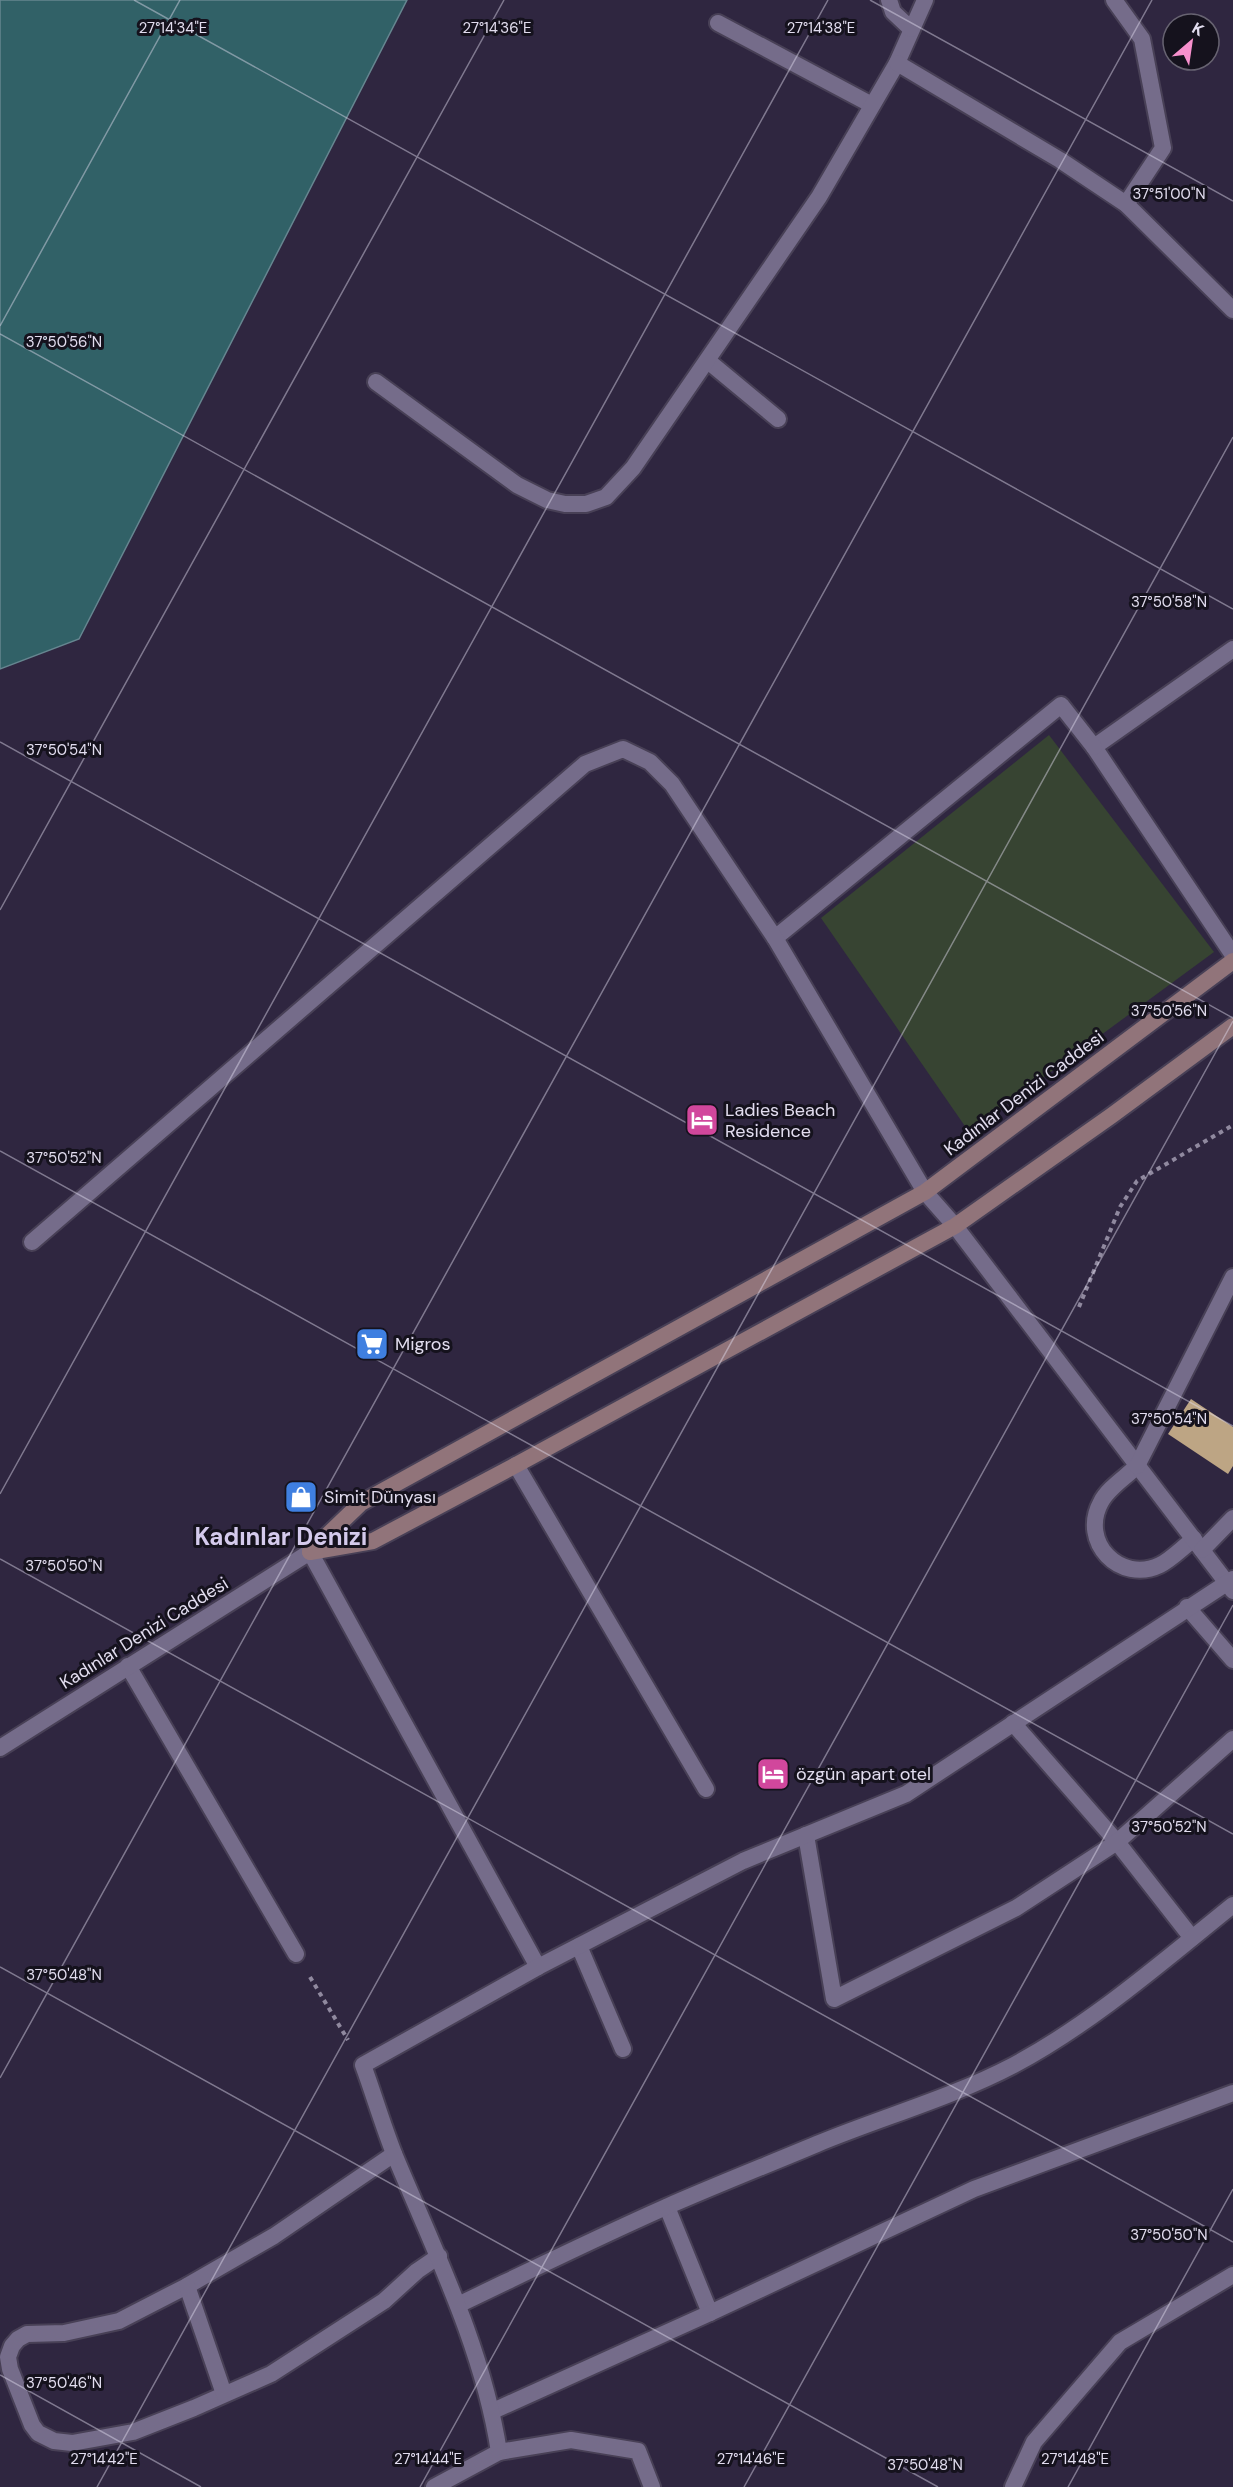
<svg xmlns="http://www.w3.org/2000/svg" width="1233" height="2487" font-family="'DM Sans',sans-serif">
<rect width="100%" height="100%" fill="#2f2640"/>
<!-- green -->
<polygon fill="#374432" points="1049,735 1214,952 969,1132 821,918"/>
<!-- water -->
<polygon fill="#316167" stroke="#668690" stroke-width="1.5" points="0,0 407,0 79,639 0,669"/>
<!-- building -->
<polygon fill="#bda584" points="1191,1399 1233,1427 1233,1466 1228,1474 1168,1434"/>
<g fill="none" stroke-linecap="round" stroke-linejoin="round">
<!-- service casing -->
<g stroke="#484056" stroke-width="20">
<g id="service">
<polyline points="718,23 872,105"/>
<polyline points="708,361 778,419"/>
<polyline points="376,382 517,485 547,500 565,504 586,504 606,497 633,468 819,197 897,63 925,0"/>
<path d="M1137,1466C1126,1477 1108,1488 1101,1502C1079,1542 1120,1584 1160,1565C1172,1559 1183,1547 1194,1539"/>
<polyline points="1187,1607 1233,1660"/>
<polyline points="1013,1723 1117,1842 1192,1938"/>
<polyline points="806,1835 834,1999 1016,1908 1117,1842 1233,1739"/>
<polyline points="579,1946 623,2049"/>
<polyline points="394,2154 274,2236 187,2286 119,2321 64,2333 27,2334 18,2339 12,2346 8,2357 10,2369 32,2425 38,2433 54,2441 72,2443 133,2432 194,2408 271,2374 384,2301 417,2271 439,2256"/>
<polyline points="667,2207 710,2313"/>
<polyline points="187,2286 224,2394"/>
<path d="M458,2305C527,2272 596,2238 666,2207C716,2185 767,2165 817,2144C882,2117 951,2098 1014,2065C1094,2022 1162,1962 1233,1905"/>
<polyline points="493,2411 710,2313 974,2189 1233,2093"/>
</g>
</g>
<!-- minor casing -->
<g stroke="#484056" stroke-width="20">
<g id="minor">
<polyline points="889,0 893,12 911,29"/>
<polyline points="1114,0 1142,39 1163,148 1126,204"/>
<polyline points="897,63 1060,160 1126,204 1233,310"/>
<polyline points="1233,649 1094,747 1233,955"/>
<polyline points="775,938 1061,705 1094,747"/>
<polyline points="32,1242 585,764 623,749 650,762 672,784 775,938 925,1192 955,1226 1233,1591"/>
<polyline points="516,1465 706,1789"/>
<polyline points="1137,1466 1233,1277"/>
<polyline points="1202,1550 1233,1518"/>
<polyline points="128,1666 296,1954"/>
<polyline points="0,1748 310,1552 538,1967"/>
<polyline points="499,2452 571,2440 638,2451 652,2487"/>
<path d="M434,2487L499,2452C483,2348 435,2252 395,2156C383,2126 374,2095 363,2065L538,1967L743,1861L906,1794L1233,1579"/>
<polyline points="1013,2487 1034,2442 1120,2342 1233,2275"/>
</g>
</g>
<!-- secondary casing -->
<g stroke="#484056" stroke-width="20">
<g id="secondary">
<polyline points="310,1552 361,1503 925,1192 1233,961"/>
<polyline points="310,1552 373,1541 516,1465 955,1226 1111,1116 1233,1026"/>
</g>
</g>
<!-- path -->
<g stroke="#90899f" stroke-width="4" stroke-dasharray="4.5 4.5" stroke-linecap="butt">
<polyline points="1079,1307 1120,1207 1137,1181 1233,1125"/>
<polyline points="310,1977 348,2040"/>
</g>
<!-- service -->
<use href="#service" stroke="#756c8a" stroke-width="16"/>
<!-- minor -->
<use href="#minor" stroke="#756c8a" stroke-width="16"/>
<!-- secondary -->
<use href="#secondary" stroke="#91747a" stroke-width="16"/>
</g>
<!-- ticks -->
<path fill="none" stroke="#e2ddef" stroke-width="1.5" stroke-opacity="0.45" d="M134,0L1233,609M870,0L1233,201M0,326L180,0M0,334L1233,1018M0,742L1233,1426M0,910L504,0M0,1151L1233,1834M0,1494L828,0M0,1559L1233,2242M0,1967L938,2487M0,2078L1152,0M0,2375L201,2487M97,2487L1233,437M420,2487L1233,1021M744,2487L1233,1605M1068,2487L1233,2189"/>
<!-- icons -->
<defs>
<g id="hotel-square" transform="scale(1.725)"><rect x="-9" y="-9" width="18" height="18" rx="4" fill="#d1479c" stroke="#15121d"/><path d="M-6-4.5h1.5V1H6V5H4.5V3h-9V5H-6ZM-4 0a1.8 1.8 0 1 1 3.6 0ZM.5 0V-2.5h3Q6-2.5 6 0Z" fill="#fff"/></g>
<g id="supermarket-square" transform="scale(1.725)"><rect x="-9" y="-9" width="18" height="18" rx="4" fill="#3f7fe0" stroke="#15121d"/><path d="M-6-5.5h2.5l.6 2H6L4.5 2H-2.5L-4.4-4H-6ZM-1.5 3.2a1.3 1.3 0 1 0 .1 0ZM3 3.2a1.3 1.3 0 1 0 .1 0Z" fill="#fff"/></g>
<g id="shop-square" transform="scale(1.725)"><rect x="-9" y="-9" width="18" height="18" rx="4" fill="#3f7fe0" stroke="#15121d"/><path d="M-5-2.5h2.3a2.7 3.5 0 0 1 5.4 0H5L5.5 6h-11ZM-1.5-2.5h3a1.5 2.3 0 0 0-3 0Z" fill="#fff"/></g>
</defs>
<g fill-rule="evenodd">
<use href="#hotel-square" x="702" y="1120"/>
<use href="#supermarket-square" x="372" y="1344"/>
<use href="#shop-square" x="301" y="1497"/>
<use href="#hotel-square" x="773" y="1774"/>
</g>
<g text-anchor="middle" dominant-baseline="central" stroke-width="6" stroke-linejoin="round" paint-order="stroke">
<!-- street labels -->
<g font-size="18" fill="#e2ddef" stroke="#15121d">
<text transform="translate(1024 1093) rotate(-37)">Kadınlar Denizi Caddesi</text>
<text transform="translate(144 1633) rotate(-32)">Kadınlar Denizi Caddesi</text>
</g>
<!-- poi labels -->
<g font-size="18" fill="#e2ddef" stroke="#15121d" text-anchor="start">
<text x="725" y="1110">Ladies Beach<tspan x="725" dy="21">Residence</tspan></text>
<text x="395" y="1344">Migros</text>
<text x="324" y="1497">Simit Dünyası</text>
<text x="796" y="1774">özgün apart otel</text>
</g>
<!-- district labels -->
<g font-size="24" font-weight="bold" fill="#d4caec" stroke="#15121d">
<text x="281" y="1536">Kadınlar Denizi</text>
</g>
</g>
<g font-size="15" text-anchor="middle" fill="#e2ddef" stroke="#15121d" stroke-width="6" stroke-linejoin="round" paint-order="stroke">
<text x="173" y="33">27°14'34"E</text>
<text x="497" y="33">27°14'36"E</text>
<text x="821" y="33">27°14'38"E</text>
<text x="1169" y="199">37°51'00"N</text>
<text x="64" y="347">37°50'56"N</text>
<text x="1169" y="607">37°50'58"N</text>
<text x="64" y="755">37°50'54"N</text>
<text x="1169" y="1016">37°50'56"N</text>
<text x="64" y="1163">37°50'52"N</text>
<text x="1169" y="1424">37°50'54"N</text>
<text x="64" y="1571">37°50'50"N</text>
<text x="1169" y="1832">37°50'52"N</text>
<text x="64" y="1980">37°50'48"N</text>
<text x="1169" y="2240">37°50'50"N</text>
<text x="64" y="2388">37°50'46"N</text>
<text x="104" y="2464">27°14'42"E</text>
<text x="428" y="2464">27°14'44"E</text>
<text x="751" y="2464">27°14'46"E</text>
<text x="1075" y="2464">27°14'48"E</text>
<text x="925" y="2470">37°50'48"N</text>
</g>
<!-- north arrow -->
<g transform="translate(1191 42) rotate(29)"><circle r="28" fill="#15121d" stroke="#676371" stroke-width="1.5"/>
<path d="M0-4.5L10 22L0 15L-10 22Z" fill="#f790cd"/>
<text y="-9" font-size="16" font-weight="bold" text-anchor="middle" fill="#e2ddef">K</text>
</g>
</svg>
